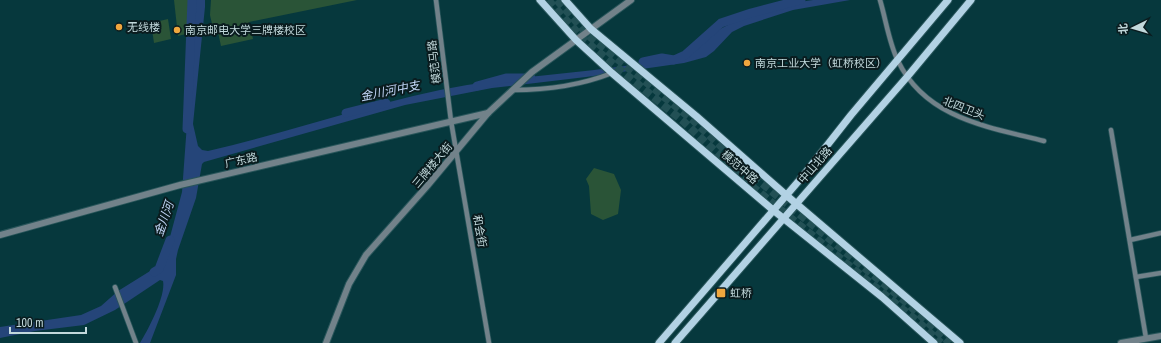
<svg xmlns="http://www.w3.org/2000/svg" width="1161" height="343" font-family="'Archivo Narrow','Noto Sans SC',sans-serif">
<rect width="100%" height="100%" fill="#06383d"/>
<!-- green -->
<g fill="#2a5437">
<polygon points="174,0 192,0 190,33 178,36"/>
<polygon points="211,0 357,0 249,22 253,39 221,46 216,23 212,24 210,15"/>
<polygon points="168,19 171,39 154,43 151,23"/>
<polygon points="594,168 614,174 621,190 618,214 603,220 591,214 589,186 586,179"/>
</g>
<!-- water -->
<path fill="#254579" d="M196,0H205V7L193,124L198,146L202,150L208,151C295,131 379,100 467,85C536,74 607,72 676,57C694,53 707,36 724,27C746,16 788,3 813,0C825,0 838,0 850,0L793,10L744,26L732,32L714,51L706,57L684,63L586,77L492,88L405,105L204,162L202,164L196,198L178,250L176,259V275L150,343H140C148,330 166,296 163,281L160,280L115,310L84,325L35,331L0,338V327L81,315L101,306L118,291L163,263L182,192Z"/>
<g fill="none" stroke-linecap="round" stroke-linejoin="round">
<!-- river -->
<g stroke="#254579" stroke-width="9">
<polyline points="643,62 662,58 674,60 685,55 721,23 751,13 801,0"/>
<polyline points="477,86 506,78 531,78"/>
<polyline points="346,113 386,103"/>
<polyline points="187,129 192,0"/>
<polyline points="154,272 159,269 170,240"/>
</g>
<!-- trunk-tunnel -->
<g stroke="#225055" stroke-width="8" stroke-dasharray="8 4" stroke-linecap="butt">
<polyline points="548,0 584,40 684,122 754,188 917,321 941,343"/>
<polyline points="557,0 589,36 694,121 752,175 906,302 950,343"/>
</g>
<!-- minor casing -->
<g stroke="#28555a" stroke-width="6">
<g id="minor">
<polyline points="436,0 451,121 489,343"/>
<path d="M880,0C886,20 889,43 898,61C926,119 989,127 1044,141"/>
<path d="M513,90C548,90 579,86 612,73"/>
<polyline points="1111,130 1146,338"/>
<polyline points="1130,240 1161,233"/>
<polyline points="1136,277 1161,273"/>
<polyline points="115,287 136,343"/>
</g>
</g>
<!-- tertiary casing -->
<g stroke="#28555a" stroke-width="8">
<g id="tertiary">
<polyline points="0,235 180,185 488,113"/>
<polyline points="326,343 349,284 366,255 428,185 488,113 532,72 631,0"/>
<polyline points="1121,343 1161,336"/>
</g>
</g>
<!-- primary casing -->
<g stroke="#28555a" stroke-width="9">
<g id="primary">
<polyline points="540,0 576,40 612,73 773,210 882,297 934,343"/>
<polyline points="565,0 591,29 696,116 786,195 960,343"/>
<polyline points="659,343 803,176 851,115 948,0"/>
<polyline points="675,343 907,77 971,0"/>
</g>
</g>
<!-- minor -->
<use href="#minor" stroke="#72828a" stroke-width="4.5"/>
<!-- tertiary -->
<use href="#tertiary" stroke="#72828a" stroke-width="6"/>
<!-- primary -->
<use href="#primary" stroke="#b2d2e4" stroke-width="7"/>
</g>
<!-- markers -->
<g fill="#f0a73e" stroke="#0a1c1f" stroke-width="1.5">
<circle cx="119" cy="27" r="4"/>
<circle cx="177" cy="30" r="4"/>
<circle cx="747" cy="63" r="4"/>
<rect x="716" y="288" width="10" height="10" rx="2"/>
</g>
<g text-anchor="middle" dominant-baseline="central" stroke-width="4" stroke-linejoin="round" paint-order="stroke">
<!-- poi labels -->
<g font-size="11" fill="#c2d9dc" stroke="#0a1c1f" text-anchor="start">
<text x="127" y="27">无线楼</text>
<text x="185" y="30">南京邮电大学三牌楼校区</text>
<text x="755" y="63">南京工业大学（虹桥校区）</text>
<text x="730" y="293">虹桥</text>
</g>
<!-- street labels -->
<g font-size="11" fill="#c2d9dc" stroke="#0a1c1f">
<text transform="translate(434 62) rotate(-97)">模范马路</text>
<text transform="translate(964 108) rotate(22)">北四卫头</text>
<text transform="translate(241 160) rotate(-13)">广东路</text>
<text transform="translate(432 165) rotate(-50)">三牌楼大街</text>
<text transform="translate(815 165) rotate(-49)">中山北路</text>
<text transform="translate(740 167) rotate(41)">模范中路</text>
<text transform="translate(480 231) rotate(80)">和会街</text>
</g>
<!-- water labels -->
<g font-size="12" font-style="italic" fill="#c2d6f7" stroke="#0a1c1f">
<text transform="translate(390 91) rotate(-11)">金川河中支</text>
<text transform="translate(164 219) rotate(-71)">金川河</text>
</g>
</g>
<!-- north arrow -->
<g transform="translate(1133 28) rotate(265)" stroke="#0a1c1f" stroke-width="3" paint-order="stroke">
<path d="M0-3L7 15L0 10L-7 15Z" fill="#c2d9dc"/>
<text y="-6" font-size="11" font-weight="bold" text-anchor="middle" fill="#c2d9dc">北</text>
</g>
<!-- scale -->
<path d="M10 327v6h76v-6" fill="none" stroke="#c2d9dc" stroke-width="2"/>
<text x="16" y="327" font-size="12" fill="#c2d9dc" stroke="#0a1c1f" stroke-width="3" paint-order="stroke">100 m</text>
</svg>
